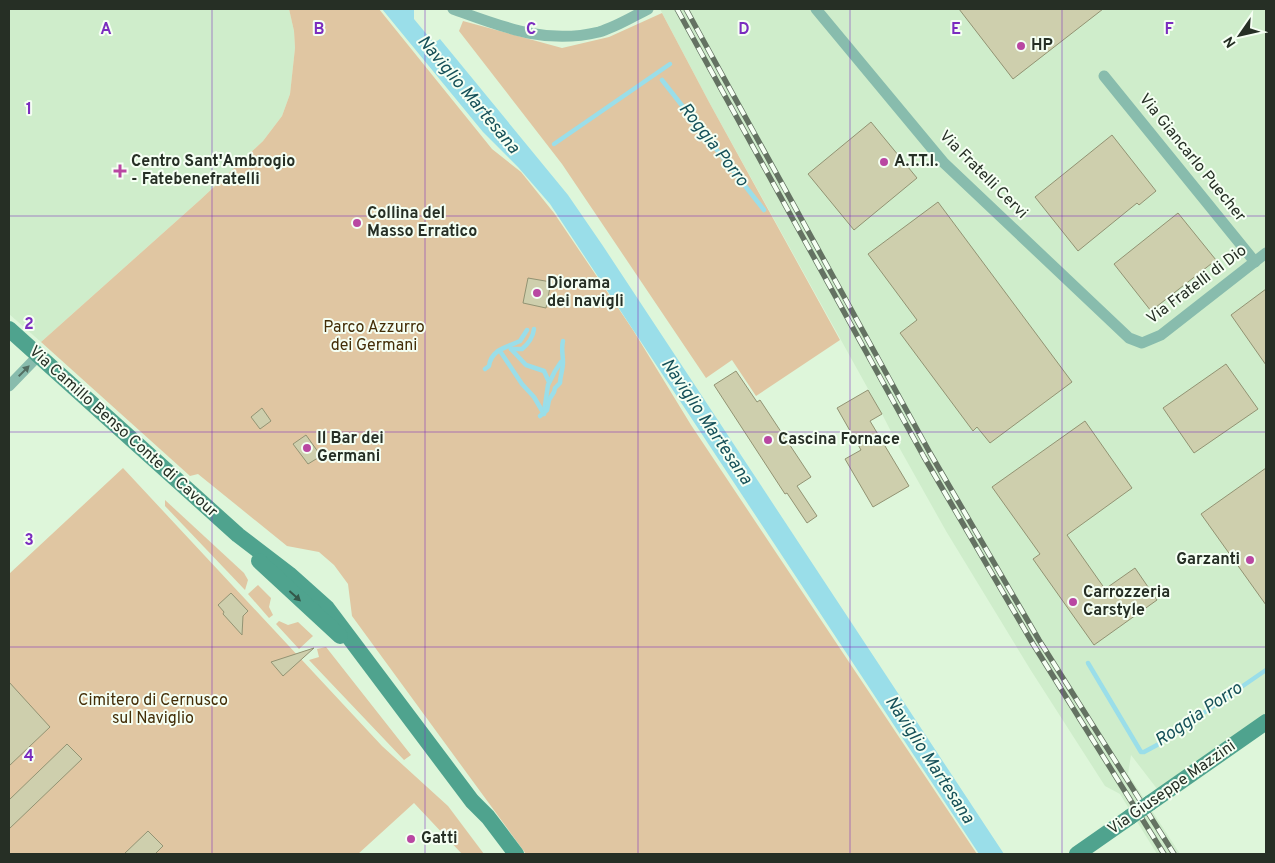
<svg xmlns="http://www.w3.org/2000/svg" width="1275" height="863" font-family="Overpass,sans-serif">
<rect width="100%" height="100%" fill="#def6da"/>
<!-- built -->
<g fill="#cfedcb">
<polygon points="9,9 289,9 294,31 295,48 290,94 282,116 263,141 200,200 41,342 9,314"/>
<polygon points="660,9 1266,9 1266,718 1161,794 1131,755 1128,774 1180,854 1157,854 1120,794 1105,786 1030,669 946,531 900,449 882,414 709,102"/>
</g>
<!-- green -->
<g fill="#e0c6a2">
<polygon points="289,9 379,9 492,149 521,172 554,213 633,330 691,425 977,854 526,854 352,616 348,584 334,565 319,552 287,546 198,474 190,476 41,342 200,200 263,141 282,116 290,94 295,48 294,31"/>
<polygon points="662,13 709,102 840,340 756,396 732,360 706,378 562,164 459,31 463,21 562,48 609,37"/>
<polygon points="123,468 382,746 448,806 484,854 462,854 414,803 358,854 9,854 9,574"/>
<polygon points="165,500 244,573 248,580 245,590 165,506"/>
<polygon points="258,585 271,598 269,607 273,615 269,618 248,594"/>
<polygon points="279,621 288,625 298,622 313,636 299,649 276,624"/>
<polygon points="326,647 411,755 404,760 309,660 319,657 317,649"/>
</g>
<!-- water -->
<polygon fill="#9adee9" points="382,9 414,9 414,19 434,43 440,39 568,195 603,246 1004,854 979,854 550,204 518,167 483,132"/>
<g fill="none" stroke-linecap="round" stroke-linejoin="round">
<!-- stream -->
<g stroke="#9adee9" stroke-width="4.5">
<polyline points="662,80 764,210"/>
<polyline points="554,144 670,64"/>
<polyline points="511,349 526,365 544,371 549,382"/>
<path d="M511,349H522C528,344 533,337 534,329"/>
<polyline points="498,351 500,351 522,384 534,397 544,414"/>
<path d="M485,369L489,366C491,349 508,347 520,341L527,330"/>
<polyline points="544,412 548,385 555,371 561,362"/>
<path d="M540,416L547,410L549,400L554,392L555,388L560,383C560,376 563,370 563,362C563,355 561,349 563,341"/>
<polyline points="1088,663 1141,752 1144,752 1157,745 1266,670"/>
</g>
</g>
<!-- building -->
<g fill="#cecfad" stroke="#929373">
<polygon points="959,9 1103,9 1013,79"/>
<polygon points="871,122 917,178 854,230 808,174"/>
<polygon points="1112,135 1156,191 1139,205 1137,203 1078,251 1035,197"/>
<polygon points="938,202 1072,382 990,443 977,427 973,431 900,333 917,320 868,254"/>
<polygon points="1178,213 1216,260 1151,311 1114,264"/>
<polygon points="528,278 551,282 546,308 523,303"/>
<polygon points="1266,289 1266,365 1231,315"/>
<polygon points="1226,364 1258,409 1194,453 1163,408"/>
<polygon points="736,371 757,402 760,400 811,477 797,486 817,516 807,523 787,493 785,494 714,385"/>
<polygon points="868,390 882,414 870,421 909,486 873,507 845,459 861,450 837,408"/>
<polygon points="262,408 271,421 260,429 251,417"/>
<polygon points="1085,421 1132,488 1067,535 1105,589 1135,568 1157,600 1094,645 1033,559 1040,554 992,487"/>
<polygon points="306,435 321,456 308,464 293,444"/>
<polygon points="1266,468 1266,605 1201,514"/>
<polygon points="231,593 248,611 243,616 242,635 223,614 224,612 218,605"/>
<polygon points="314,648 283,676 271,662"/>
<polygon points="9,682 50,727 9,766"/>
<polygon points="67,744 82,759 9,829 9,800"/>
<polygon points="148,831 163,846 155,854 124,854"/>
</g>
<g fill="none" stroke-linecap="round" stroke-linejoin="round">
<!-- street -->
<g stroke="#88bcad" stroke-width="11">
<path d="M453,9C503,27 545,45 599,32C616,27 632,17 648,9"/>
<polyline points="816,9 944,163 1129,338 1142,343 1161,335 1266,253"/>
<polyline points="1104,76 1255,262"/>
<polyline points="9,386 38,356"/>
</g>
<!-- secondary -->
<g stroke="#4fa38e" stroke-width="16">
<polyline points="9,329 238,535 289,574 327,608 472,801 488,817 516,854"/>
<polyline points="259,561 340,636"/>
<polyline points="1150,803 1266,722"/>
<polyline points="1077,854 1130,817"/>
</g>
<!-- rail casing -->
<g stroke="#647262" stroke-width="5.5">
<g id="rail">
<polyline points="677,9 924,457 1033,644 1164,854"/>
<polyline points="686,9 930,453 1039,640 1174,854"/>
</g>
</g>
<!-- rail -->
<use href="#rail" stroke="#f5fff3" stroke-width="4" stroke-dasharray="11" stroke-linecap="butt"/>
<!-- secondary-bridge -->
<polyline stroke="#4fa38e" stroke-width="16" points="1130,817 1150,803"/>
</g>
<!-- one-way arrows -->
<defs><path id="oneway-solid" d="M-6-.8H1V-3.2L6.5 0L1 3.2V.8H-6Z" transform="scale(1.25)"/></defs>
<use fill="#526e62" href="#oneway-solid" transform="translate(24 371) rotate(-45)"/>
<use fill="#34584a" href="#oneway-solid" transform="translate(295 596) rotate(42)"/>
<!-- grid -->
<path fill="none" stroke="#7b2cbf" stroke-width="1" stroke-opacity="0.55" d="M212,9V854M425,9V854M638,9V854M850,9V854M1062,9V854M9,216H1266M9,432H1266M9,647H1266"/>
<!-- markers -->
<g fill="#b947a2" stroke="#f5fff3" stroke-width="2">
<circle cx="1021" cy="46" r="5"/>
<circle cx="884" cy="162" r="5"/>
<path d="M117.5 163.5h5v5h5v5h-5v5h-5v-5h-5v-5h5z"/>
<circle cx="357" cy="223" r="5"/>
<circle cx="537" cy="293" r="5"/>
<circle cx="768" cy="440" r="5"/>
<circle cx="307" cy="448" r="5"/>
<circle cx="1250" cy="560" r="5"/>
<circle cx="1073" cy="602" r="5"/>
<circle cx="411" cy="839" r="5"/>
</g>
<g text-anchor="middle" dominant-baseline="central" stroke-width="4" stroke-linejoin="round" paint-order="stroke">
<!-- poi labels -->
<g font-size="16" font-weight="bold" fill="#262f25" stroke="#f5fff3" text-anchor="start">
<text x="1031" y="46">HP</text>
<text x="131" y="162">Centro Sant'Ambrogio<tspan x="131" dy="18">- Fatebenefratelli</tspan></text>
<text x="894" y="162">A.T.T.I.</text>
<text x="367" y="214">Collina del<tspan x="367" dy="18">Masso Erratico</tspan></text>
<text x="547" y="284">Diorama<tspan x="547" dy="18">dei navigli</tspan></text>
<text x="317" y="439">Il Bar dei<tspan x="317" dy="18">Germani</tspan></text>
<text x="778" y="440">Cascina Fornace</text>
<text x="1240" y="560" text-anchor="end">Garzanti</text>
<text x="1083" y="593">Carrozzeria<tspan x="1083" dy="18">Carstyle</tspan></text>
<text x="421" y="839">Gatti</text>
</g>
<!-- street labels -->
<g font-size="16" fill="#262f25" stroke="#f5fff3">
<text transform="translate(1192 158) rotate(51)">Via Giancarlo Puecher</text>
<text transform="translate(983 175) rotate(45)">Via Fratelli Cervi</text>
<text transform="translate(1197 285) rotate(-37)">Via Fratelli di Dio</text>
<text transform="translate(123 432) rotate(42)">Via Camillo Benso Conte di Cavour</text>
<text transform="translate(1172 788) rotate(-35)">Via Giuseppe Mazzini</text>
</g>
<!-- park labels -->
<g font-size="16" fill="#432d07" stroke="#f5fff3">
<text x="374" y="328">Parco Azzurro<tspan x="374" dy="18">dei Germani</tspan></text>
<text x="153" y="701">Cimitero di Cernusco<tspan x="153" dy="18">sul Naviglio</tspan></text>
</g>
<!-- water labels -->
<g font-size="18" font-style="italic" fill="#165159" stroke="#f5fff3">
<text transform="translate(468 95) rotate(50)">Naviglio Martesana</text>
<text transform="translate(713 145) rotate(52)">Roggia Porro</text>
<text transform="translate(706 422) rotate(56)">Naviglio Martesana</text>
<text transform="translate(1199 715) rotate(-34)">Roggia Porro</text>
<text transform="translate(929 760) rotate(57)">Naviglio Martesana</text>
</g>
</g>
<g font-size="16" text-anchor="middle" font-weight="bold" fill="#7b2cbf" stroke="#f5fff3" stroke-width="4" stroke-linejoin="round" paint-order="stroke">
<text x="106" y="34">A</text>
<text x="319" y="34">B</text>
<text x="531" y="34">C</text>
<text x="744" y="34">D</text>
<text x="956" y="34">E</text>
<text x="1169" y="34">F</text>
<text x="29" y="114">1</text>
<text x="29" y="329">2</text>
<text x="29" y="545">3</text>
<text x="29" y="761">4</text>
</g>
<!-- border -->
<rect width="1275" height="863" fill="none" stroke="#262f25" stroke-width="20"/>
<!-- north arrow -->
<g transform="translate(1240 35) rotate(236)" stroke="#f5fff3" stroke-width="4" paint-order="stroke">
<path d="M0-4L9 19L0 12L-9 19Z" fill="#262f25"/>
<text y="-8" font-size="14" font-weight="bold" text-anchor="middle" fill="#262f25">N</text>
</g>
</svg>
